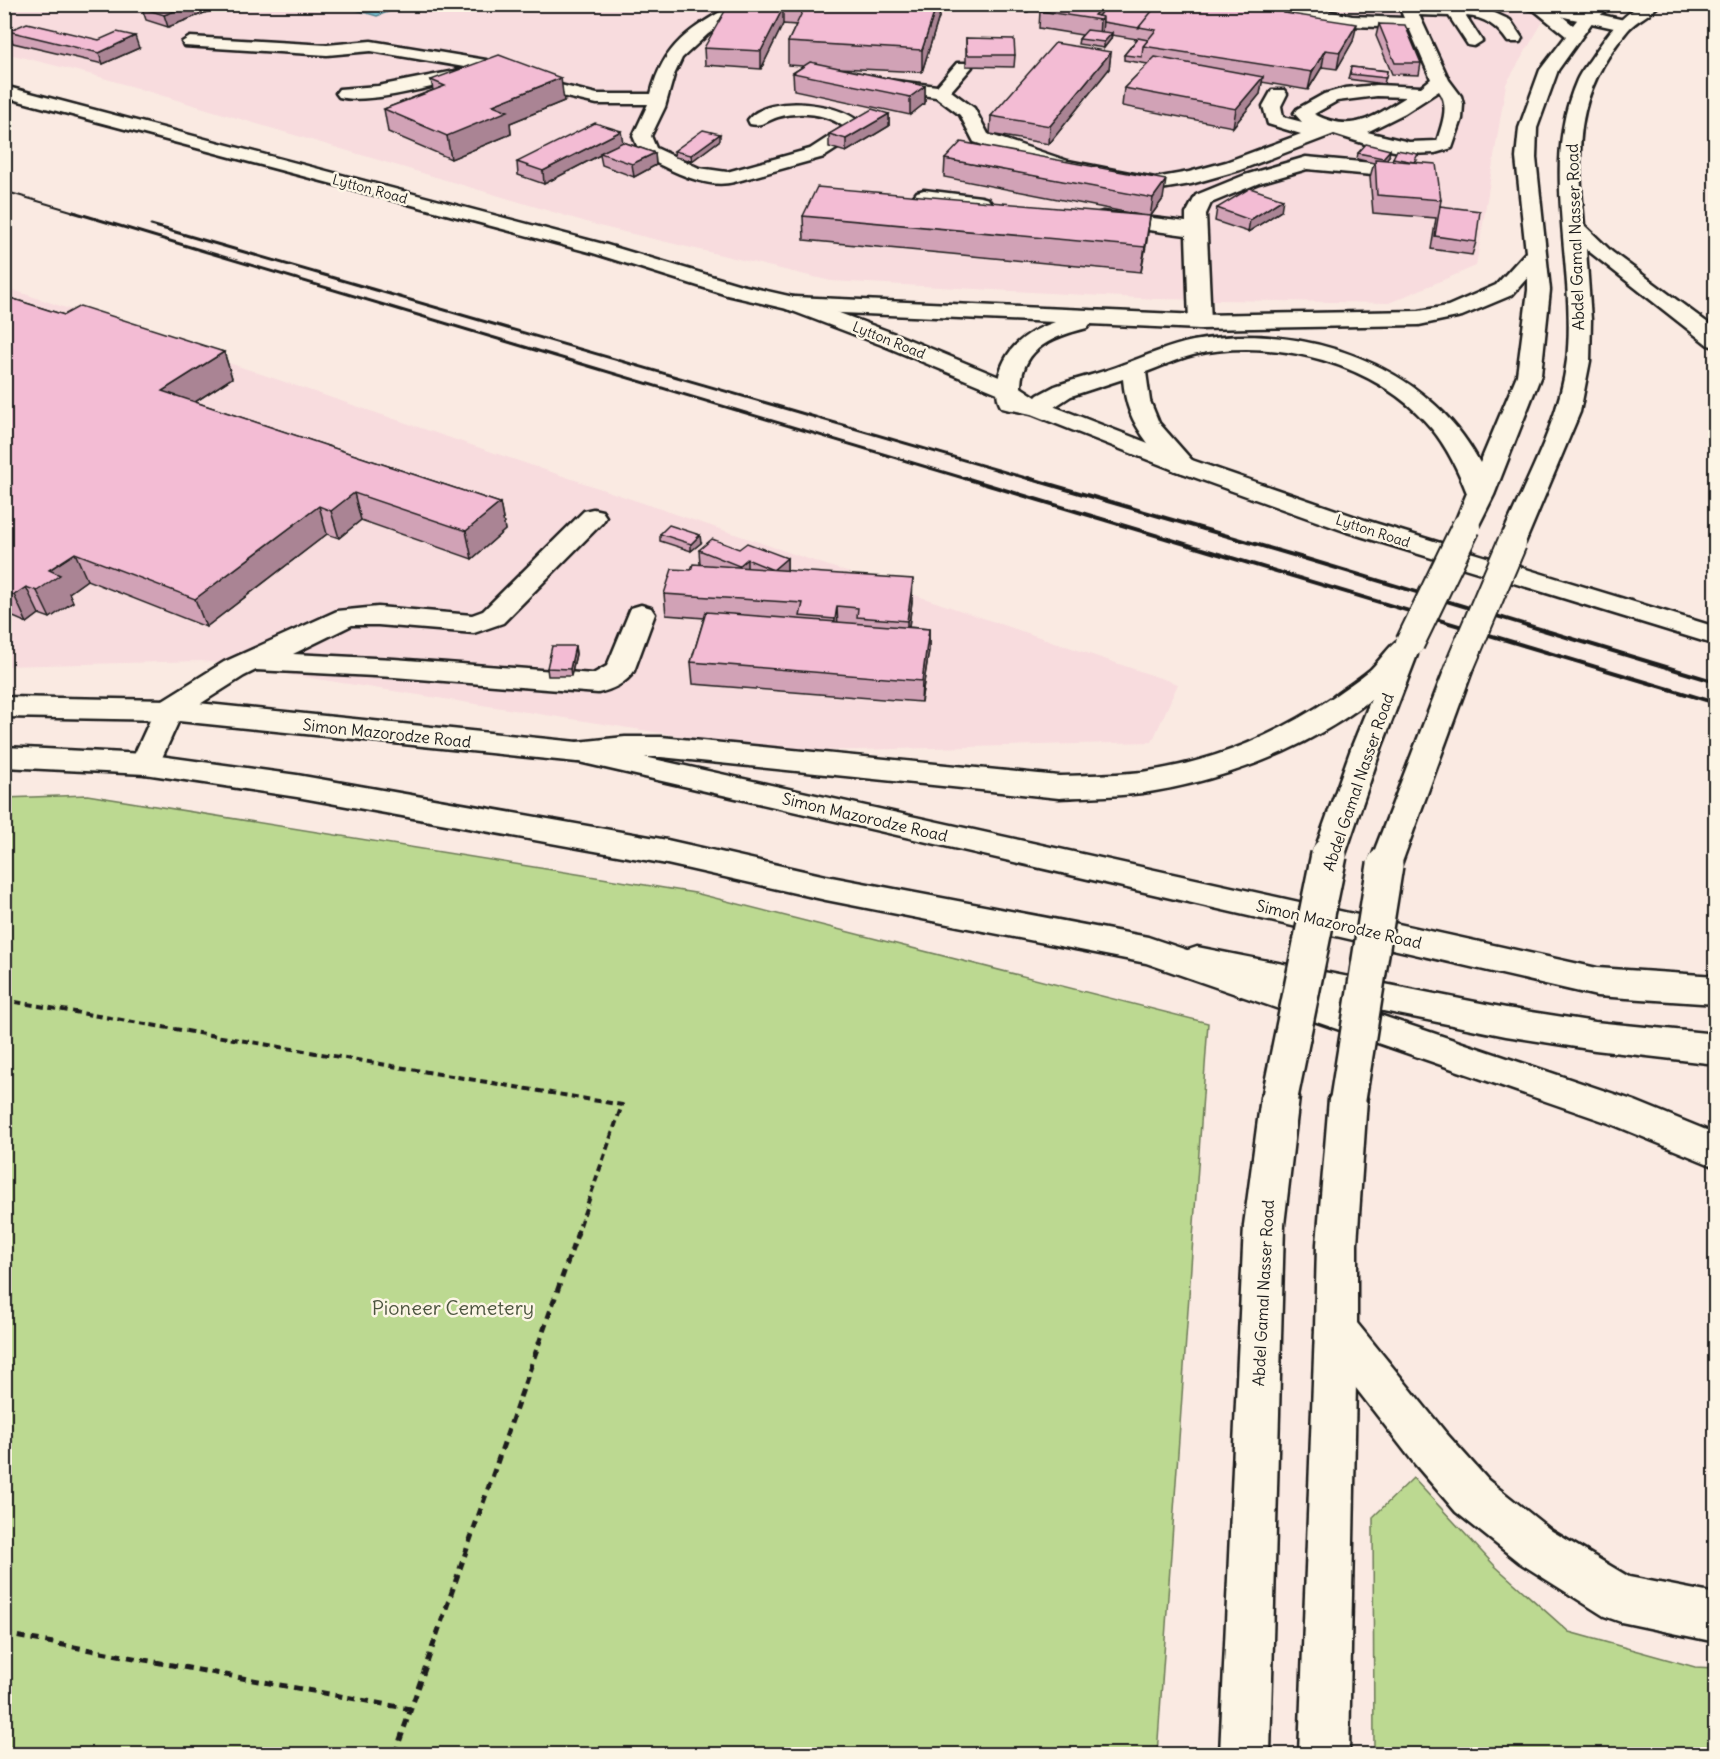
<svg xmlns="http://www.w3.org/2000/svg" width="1720" height="1759" font-family="Delius,sans-serif">
<rect width="100%" height="100%" fill="#faeae2"/>
<filter id="ink" filterUnits="userSpaceOnUse"><feTurbulence type="fractalNoise" baseFrequency=".0167" numOctaves="2"/><feDisplacementMap in="SourceGraphic" scale="12" xChannelSelector="R" yChannelSelector="G"/><feConvolveMatrix kernelMatrix="1 2 1 2 8 2 1 2 1" color-interpolation-filters="sRGB"/></filter>
<g filter="url(#ink)">
<!-- built -->
<g fill="#f8dcde">
<polygon points="1497,4 1547,15 1506,84 1476,266 1389,303 1157,299 831,281 603,227 93,75 5,53 4,5"/>
<polygon points="4,287 1178,684 1152,742 782,752 202,661 5,666"/>
</g>
<!-- green -->
<g fill="#bcd991" stroke="#6c7a56" stroke-width="1.5">
<polygon points="87,795 695,893 1208,1023 1157,1754 5,1754 5,798"/>
<polygon points="1413,1478 1495,1566 1569,1632 1695,1667 1715,1668 1715,1754 1374,1754 1373,1517"/>
</g>
<!-- water -->
<polygon fill="#7bc7da" stroke="#55838e" stroke-width="1.5" points="339,5 407,4 407,5 377,16"/>
<g fill="none" stroke-linecap="round" stroke-linejoin="round">
<!-- minor casing -->
<g stroke="#1c1c1c" stroke-width="5">
<g id="minor">
<path d="M734,4H754L708,34L682,58L674,75L665,107L651,136L656,148L699,168L727,172L810,149L844,127C827,113 799,111 778,117C768,120 762,127 750,124L748,120C767,93 847,102 865,128L863,132L824,157L734,182C704,190 667,168 641,155L633,136L648,104H597L544,92L514,79L511,75L514,71L520,70L556,84L597,94H651C663,44 692,28 734,4Z"/>
<path d="M1261,4H1295L1352,16L1404,18L1398,4L1486,9L1510,20L1522,38L1520,42H1508C1497,26 1485,17 1466,16L1482,41L1474,46L1468,45L1449,16L1419,15L1449,80L1461,96L1463,104L1462,119L1452,148L1435,153L1409,154L1375,147L1334,134L1240,170L1191,184L1155,190L1057,170L974,142L960,115L936,97L880,89L874,88L871,84L874,80L880,79L937,86L957,63H969L972,67L951,91L974,108L988,134L1068,161L1155,178L1189,172L1226,162L1301,134L1268,124L1263,106L1272,90H1284L1287,94L1281,106L1283,117L1302,122L1294,113L1297,109L1324,94L1345,88L1377,85L1421,87L1431,79L1409,28L1352,26L1269,9ZM1439,91C1450,106 1442,124 1437,141L1409,142L1367,132L1405,113ZM1377,96L1406,97C1372,118 1353,134 1314,114L1337,101Z"/>
<polygon points="1520,4 1552,4 1629,21 1631,25 1623,30 1528,9"/>
<path d="M190,37L327,45L371,41L480,59L486,60L489,64L481,69L483,72L480,76L474,77C440,84 371,105 339,97L336,93L339,89L378,86L470,68L371,51L327,55L184,46L182,42Z"/>
<polygon points="1306,157 1383,164 1425,172 1428,176 1425,180 1418,182 1383,176 1307,169 1259,183 1211,203 1206,214 1211,322 1208,327 1200,329 1192,327 1189,322 1186,235 1103,224 1096,222 1093,218 1096,214 1103,212 1186,222 1186,214 1196,195 1245,175"/>
<polygon points="924,190 981,197 988,199 991,203 988,207 981,209 917,200 914,196 917,192"/>
<polygon points="1183,457 1365,520 1716,627 1716,645 1347,532 1174,470 1170,465 1174,460"/>
<path d="M593,509L602,511L606,517L602,523L503,623L474,633L378,625H352L293,654L394,659L593,674L607,666L631,608L641,605L651,608L655,614L634,671C627,683 611,690 598,693L394,677L256,670L244,676L181,716L156,771L145,774L134,771L130,764L158,703L224,662L337,611L378,607L472,615L483,611L584,511Z"/>
</g>
</g>
<!-- major casing -->
<g stroke="#1c1c1c" stroke-width="5">
<g id="major">
<polygon points="4,86 607,245 741,285 802,299 898,335 1016,384 1045,403 1192,460 1196,465 1192,470 1183,473 1174,470 1031,414 1008,409 1004,404 1007,399 1000,394 882,345 787,309 727,295 593,253 4,97"/>
<polygon points="1403,646 1413,649 1417,655 1382,746 1345,855 1341,863 1329,867 1317,863 1313,855 1352,746 1389,655 1393,649"/>
<polygon points="577,742 1597,968 1716,976 1716,1004 1597,996 566,759 562,752 566,745"/>
<polygon points="1197,947 1506,1008 1595,1022 1716,1034 1716,1064 1595,1050 1506,1036 1197,973 1185,969 1180,960 1185,951"/>
<polygon points="1280,1082 1293,1086 1299,1097 1284,1225 1270,1754 1220,1754 1244,1225 1261,1097 1267,1086"/>
<polygon points="1336,1310 1351,1315 1357,1329 1349,1754 1299,1754 1315,1329 1321,1315"/>
</g>
</g>
<!-- highway casing -->
<g stroke="#1c1c1c" stroke-width="5">
<g id="highway">
<path d="M1534,4H1547L1573,25C1586,8 1592,4 1614,4L1593,21L1558,70L1537,128L1536,158L1550,290L1541,375L1494,495L1475,533L1466,535L1457,533L1453,527L1467,493C1458,470 1448,449 1432,429C1378,363 1274,336 1193,355C1177,359 1162,366 1146,372L1150,401L1159,423L1196,465L1192,470C1185,472 1179,473 1173,470C1158,459 1136,429 1130,412C1126,402 1124,390 1123,379L1071,396L1045,413L1037,415L1029,413L1025,408L1038,395L1055,386C1078,378 1102,373 1124,364C1146,356 1169,346 1193,341C1300,321 1428,363 1480,463L1517,375L1528,290V277L1512,295L1462,316L1419,325L1200,329L1090,324L1087,328C1055,336 1023,347 1021,385C1021,394 1024,401 1018,408L1010,410L1002,408C996,400 997,389 998,380C1004,348 1026,332 1055,322L794,311L786,309L783,304L786,299L794,297L1200,315L1419,311L1448,306L1496,285L1526,252L1516,158L1519,128L1540,70L1566,36L1534,10L1532,7Z"/>
<path d="M1641,4H1660C1651,15 1636,20 1628,30C1573,96 1577,145 1584,225L1612,252L1716,329V347L1708,345L1586,249L1591,320L1590,361L1580,412L1525,543L1521,549L1512,551L1503,549L1499,543C1524,484 1559,424 1567,360C1577,269 1539,166 1577,80C1581,71 1589,62 1594,54C1611,30 1617,21 1641,4Z"/>
<path d="M1410,634L1420,637L1424,643C1371,724 1247,776 1155,791C1123,797 1091,796 1059,798L661,757H625L577,762L169,720L4,717V697L169,700L577,742L625,737H661L1059,776C1087,775 1114,775 1142,772C1211,763 1275,736 1333,697C1345,688 1358,680 1370,670C1383,658 1393,638 1410,634Z"/>
<polygon points="1461,654 1471,656 1475,663 1401,865 1397,873 1385,877 1373,873 1369,865 1447,663 1451,656"/>
<polygon points="4,747 145,754 297,775 667,840 826,876 1148,937 1635,1101 1716,1134 1716,1167 1609,1123 1146,963 826,900 667,864 297,797 145,774 4,767"/>
<polygon points="1348,1084 1361,1088 1367,1099 1357,1244 1357,1323 1446,1433 1488,1480 1552,1531 1629,1577 1716,1594 1716,1642 1621,1622 1604,1616 1520,1563 1456,1512 1414,1463 1321,1343 1315,1329 1317,1244 1329,1099 1335,1088"/>
</g>
</g>
<!-- path-far1 -->
<polyline stroke="#1c1c1c" stroke-width="4" stroke-dasharray="7 4.5" stroke-linecap="butt" points="4,1000 622,1105 577,1234"/>
<!-- path -->
<g stroke="#1c1c1c" stroke-width="5" stroke-dasharray="8 6" stroke-linecap="butt">
<polyline points="4,1634 410,1709"/>
<polyline points="395,1754 578,1232"/>
</g>
<!-- minor -->
<use href="#minor" fill="#fcf5e5" fill-rule="evenodd"/>
<!-- major -->
<use href="#major" fill="#fcf5e5" fill-rule="evenodd"/>
<!-- highway -->
<use href="#highway" fill="#fcf5e5" fill-rule="evenodd"/>
<!-- rail-far2 -->
<polyline stroke="#1c1c1c" stroke-width="2" points="4,191 78,213"/>
<!-- rail-far1 -->
<g stroke="#1c1c1c" stroke-width="3">
<polyline points="73,212 970,480"/>
<polyline points="151,225 1033,480"/>
</g>
<!-- rail -->
<g stroke="#1c1c1c" stroke-width="4">
<polyline points="965,478 1716,703"/>
<polyline points="1028,478 1300,557 1716,682"/>
</g>
<!-- major-bridge casing -->
<g stroke="#1c1c1c" stroke-width="40" stroke-linecap="butt">
<polyline id="major-bridge" points="1280,1097 1329,855"/>
</g>
<!-- highway-bridge-far1 casing -->
<g stroke="#1c1c1c" stroke-width="32" stroke-linecap="butt">
<g id="highway-bridge-far1">
<polyline points="1410,643 1466,527"/>
<polyline points="1461,663 1512,543"/>
</g>
</g>
<!-- highway-bridge casing -->
<g stroke="#1c1c1c" stroke-width="40" stroke-linecap="butt">
<polyline id="highway-bridge" points="1348,1099 1385,865"/>
</g>
<!-- major-bridge -->
<use href="#major-bridge" stroke="#fcf5e5" stroke-width="35"/>
<!-- highway-bridge-far1 -->
<use href="#highway-bridge-far1" stroke="#fcf5e5" stroke-width="28"/>
<!-- highway-bridge -->
<use href="#highway-bridge" stroke="#fcf5e5" stroke-width="35"/>
</g>
<!-- wall -->
<g fill="#d1a2b6" stroke="#1c1c1c" stroke-width="1.5">
<polygon points="762,4 943,4 922,72 839,68 925,86 925,103 910,115 794,90 793,73 804,66 788,65 788,42 796,25 783,24 761,69 705,65 704,48 762,6"/>
<polygon points="975,4 1029,4 1028,12 975,10"/>
<polygon points="1037,4 1290,4 1288,14 1353,41 1337,69 1322,67 1308,90 1262,82 1260,94 1233,127 1122,106 1124,88 1148,64 1124,60 1124,55 1137,39 1112,35 1111,39 1104,48 1078,44 1079,39 1082,35 1039,28 1040,11 1045,7 1037,5"/>
<polygon points="1346,4 1367,4 1364,8"/>
<polygon points="225,5 168,27 146,20 142,8"/>
<polygon points="1379,24 1421,63 1419,75 1392,74 1376,36"/>
<polygon points="8,31 99,40 139,48 103,64 13,43"/>
<polygon points="966,38 1015,55 1014,67 966,66"/>
<polygon points="1111,52 1109,69 1049,144 990,134 991,116"/>
<polygon points="1351,67 1387,71 1384,84 1348,79"/>
<polygon points="431,80 564,101 510,123 511,134 451,159 388,132 384,109 433,90"/>
<polygon points="889,114 889,126 846,152 829,147 829,134"/>
<polygon points="720,140 692,161 675,157 674,151"/>
<polygon points="623,142 655,153 656,165 634,177 602,165 600,155 544,184 518,175 517,162"/>
<polygon points="1358,153 1389,156 1385,160 1392,160 1393,158 1417,160 1415,162 1441,200 1440,206 1476,242 1472,255 1431,249 1436,218 1373,213 1370,177 1374,163 1357,159"/>
<polygon points="945,159 1163,199 1150,217 1141,272 804,240 803,216 1140,215 944,177"/>
<polygon points="1217,208 1281,211 1248,232 1215,221"/>
<polygon points="4,296 64,315 224,352 232,378 195,402 500,503 505,530 472,559 361,520 339,538 327,534 206,627 87,580 69,593 73,602 50,618 39,614 27,623 4,613"/>
<polygon points="660,534 701,543 691,551 660,541"/>
<polygon points="739,549 787,558 787,571 912,601 909,627 929,629 929,650 921,702 693,684 691,662 704,618 666,615 664,594 691,570 704,565 700,564 699,550"/>
<polygon points="575,646 576,654 571,676 548,676 547,668"/>
</g>
<!-- shaded-wall -->
<g fill="#aa8494" stroke="#1c1c1c" stroke-width="1.5">
<polygon points="193,4 225,5 168,27 164,15"/>
<polygon points="937,4 943,4 922,72 922,50"/>
<polygon points="1104,4 1113,4 1103,20 1102,34 1099,37 1100,20 1094,15"/>
<polygon points="1290,4 1287,20 1284,13"/>
<polygon points="783,8 783,24 761,69 761,51"/>
<polygon points="1357,24 1353,41 1337,69 1340,52"/>
<polygon points="1112,33 1111,39 1104,48 1104,42"/>
<polygon points="135,36 139,48 103,64 99,53"/>
<polygon points="1325,50 1322,67 1308,90 1312,72"/>
<polygon points="1111,52 1109,69 1049,144 1050,126"/>
<polygon points="1263,77 1260,94 1233,127 1236,109"/>
<polygon points="561,78 564,101 510,123 511,134 451,159 447,136 493,105"/>
<polygon points="925,86 925,103 910,115 910,97"/>
<polygon points="889,114 889,126 846,152 846,139"/>
<polygon points="621,131 623,143 600,153 600,155 544,184 543,171"/>
<polygon points="720,134 720,140 692,161 691,155"/>
<polygon points="1390,150 1389,156 1382,165 1383,158"/>
<polygon points="655,153 656,165 634,177 632,164"/>
<polygon points="1166,180 1163,199 1150,217 1153,198"/>
<polygon points="1283,199 1281,211 1248,232 1250,220"/>
<polygon points="1150,216 1147,241 1141,272 1145,247"/>
<polygon points="224,352 232,378 172,417 162,391"/>
<polygon points="354,493 361,520 339,538 331,511"/>
<polygon points="500,503 505,530 472,559 466,531"/>
<polygon points="319,506 327,534 206,627 195,599"/>
<polygon points="700,535 701,543 691,551 691,544"/>
<polygon points="75,553 87,580 69,593 73,602 50,618 37,591 49,570"/>
<polygon points="787,558 787,572 773,570"/>
<polygon points="747,559 747,573 740,580 739,566"/>
<polygon points="913,579 912,601 907,642 907,621"/>
<polygon points="26,587 39,614 27,623 14,595"/>
<polygon points="837,606 838,628 835,640 835,619"/>
<polygon points="929,629 929,650 921,702 922,681"/>
<polygon points="575,646 576,654 571,676 570,669"/>
</g>
<!-- building -->
<g fill="#f3bcd4" stroke="#1c1c1c" stroke-width="1.5">
<polygon points="153,4 193,4 164,15 142,8"/>
<polygon points="729,4 783,8 761,51 704,48"/>
<polygon points="806,4 937,4 922,50 788,42"/>
<polygon points="1047,4 1104,4 1094,15 1103,17 1100,20 1040,11"/>
<polygon points="1108,4 1156,4 1158,5 1139,28 1103,22 1103,17 1098,16"/>
<polygon points="1158,4 1290,4 1284,13 1357,24 1340,52 1325,50 1312,72 1143,46 1156,30 1139,27"/>
<polygon points="27,23 99,40 117,32 135,36 99,53 8,31"/>
<polygon points="1379,24 1405,25 1421,63 1395,63"/>
<polygon points="1087,30 1112,33 1104,42 1079,39"/>
<polygon points="966,38 1014,39 1015,55 967,55"/>
<polygon points="1138,38 1148,40 1143,46 1142,57 1124,55"/>
<polygon points="1055,43 1111,52 1050,126 991,116"/>
<polygon points="499,55 561,78 493,105 508,111 447,136 384,109 445,86 431,80"/>
<polygon points="1155,57 1263,77 1236,109 1124,88"/>
<polygon points="810,62 925,86 910,97 793,73"/>
<polygon points="1351,67 1387,71 1386,78 1350,74"/>
<polygon points="872,109 889,114 846,139 829,134"/>
<polygon points="595,123 621,131 543,171 517,162"/>
<polygon points="703,130 720,134 691,155 674,151"/>
<polygon points="623,142 655,153 632,164 600,153"/>
<polygon points="961,142 1166,180 1153,198 945,159"/>
<polygon points="1366,144 1390,150 1383,158 1358,153"/>
<polygon points="1397,150 1418,154 1414,162 1393,158"/>
<polygon points="1375,159 1436,164 1441,200 1377,195"/>
<polygon points="817,187 1150,216 1145,247 803,216"/>
<polygon points="1250,188 1283,199 1250,220 1217,208"/>
<polygon points="1440,206 1480,211 1476,242 1435,236"/>
<polygon points="4,296 64,315 80,306 224,352 162,391 500,503 466,531 354,493 331,511 319,506 195,599 75,553 49,570 60,575 37,591 26,587 14,595 4,591"/>
<polygon points="669,525 700,535 691,544 660,534"/>
<polygon points="712,539 739,549 747,543 787,558 773,570 747,559 739,566 699,550"/>
<polygon points="693,564 913,579 907,621 857,617 858,608 837,606 835,619 800,616 803,603 664,594 672,569 691,570"/>
<polygon points="706,612 929,629 922,681 691,662"/>
<polygon points="552,646 575,646 570,669 547,668"/>
</g>
</g>
<g text-anchor="middle" dominant-baseline="central" stroke-width="5" stroke-linejoin="round" paint-order="stroke">
<!-- far-street labels -->
<g font-size="14" fill="#1c1c1c" stroke="#fcf5e5">
<text transform="translate(370 189) rotate(15)">Lytton Road</text>
<text transform="translate(889 340) rotate(22)">Lytton Road</text>
<text transform="translate(1373 531) rotate(18)">Lytton Road</text>
</g>
<!-- street labels -->
<g font-size="16" fill="#1c1c1c" stroke="#fcf5e5">
<text transform="translate(1575 237) rotate(-92)">Abdel Gamal Nasser Road</text>
<text transform="translate(387 733) rotate(6)">Simon Mazorodze Road</text>
<text transform="translate(1358 782) rotate(-71)">Abdel Gamal Nasser Road</text>
<text transform="translate(865 817) rotate(13)">Simon Mazorodze Road</text>
<text transform="translate(1339 924) rotate(13)">Simon Mazorodze Road</text>
<text transform="translate(1263 1293) rotate(-87)">Abdel Gamal Nasser Road</text>
</g>
<!-- near-park labels -->
<g font-size="20" fill="#4c553f" stroke="#fcf5e5">
<text x="453" y="1307">Pioneer Cemetery</text>
</g>
</g>
<!-- margin -->
<rect width="1720" height="1759" fill="none" stroke="#fcf5e5" stroke-width="24"/>
<rect x="12" y="12" width="1696" height="1735" fill="none" stroke="#1c1c1c" stroke-width="2" filter="url(#ink)"/>
</svg>
